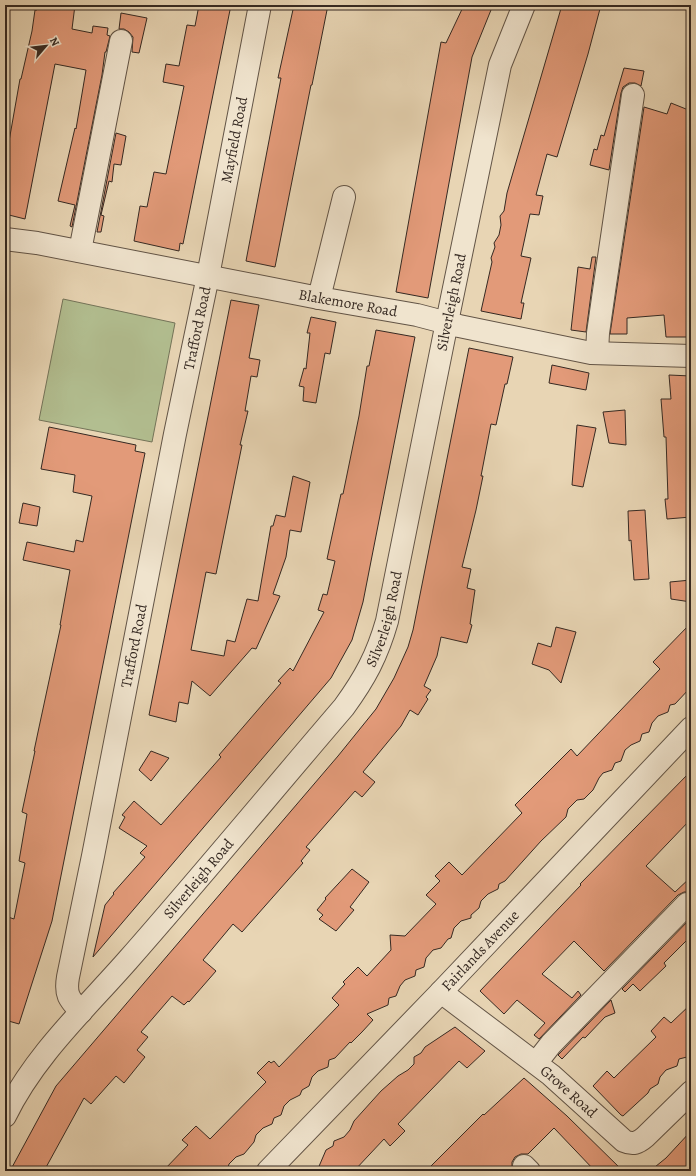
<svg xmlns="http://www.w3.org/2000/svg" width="696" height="1176" font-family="Alegreya,serif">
<rect width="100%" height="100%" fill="#e8d5b4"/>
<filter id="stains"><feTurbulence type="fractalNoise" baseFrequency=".005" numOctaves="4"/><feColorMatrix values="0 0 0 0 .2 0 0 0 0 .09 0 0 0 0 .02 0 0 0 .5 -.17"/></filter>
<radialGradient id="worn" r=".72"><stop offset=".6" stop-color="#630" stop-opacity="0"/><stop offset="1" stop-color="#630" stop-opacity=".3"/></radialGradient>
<!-- green -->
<polygon fill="#b2be90" stroke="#747459" points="63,299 175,323 152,442 39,420"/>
<!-- building -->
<g fill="#e29a79" stroke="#352922">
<polygon points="38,5 75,5 72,29 92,33 93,26 108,28 107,35 110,36 106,52 105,52 102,75 72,227 70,226 75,205 58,201 75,128 76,129 86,70 55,64 25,219 5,214 5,174 7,166 5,161 9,154 8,147 20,79 21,79 32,31 35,10 37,10"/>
<polygon points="199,5 231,5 183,244 180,243 179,251 134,241 140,206 147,207 154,172 166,174 184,86 163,82 166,64 179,66 187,25 195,26"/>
<polygon points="294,5 328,5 312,85 311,85 275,267 246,261 281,78 278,78"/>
<polygon points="464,5 493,5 472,57 428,298 396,292 441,42 446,43"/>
<polygon points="562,5 601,5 588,54 557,157 547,154 536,195 543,196 539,215 530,214 521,256 531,258 521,303 524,303 521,319 481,311 492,262 491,258 495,247 494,243 499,235 501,225 500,216 504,211 507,193"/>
<polygon points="121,13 147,18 139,53 132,52 133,37 129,32 124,29 119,29"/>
<polygon points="624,68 644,71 641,86 635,83 629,83 623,87 621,93 609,170 590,165 594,149 597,150 601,135 604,136"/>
<polygon points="671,103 691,111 690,221 691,222 691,337 666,337 664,315 627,318 627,334 610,334 644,107 667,114"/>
<polygon points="116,133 126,136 121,165 114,164 112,182 109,181 101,215 104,216 101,232 97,232"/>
<polygon points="592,257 596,257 586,332 571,330 578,267 590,269"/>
<polygon points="231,300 259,305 249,358 260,360 257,377 251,376 245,411 248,411 240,445 242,445 216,574 206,572 191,650 224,656 227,640 235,642 247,599 258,601 271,526 273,526 276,515 285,517 293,476 310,482 301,532 290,530 286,557 273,594 280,596 256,649 252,648 210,696 192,681 188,704 179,702 176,722 149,715"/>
<polygon points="311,317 336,322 330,354 325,353 316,403 303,401 304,387 299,386 304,368 306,369 310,333 307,333"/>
<polygon points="376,330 415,337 363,602 352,640 331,678 93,957 105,905 114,894 113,893 145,857 140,853 147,846 119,828 125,817 122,815 134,801 161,825 221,757 219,755 281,683 278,681 290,668 293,671 324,612 318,610 323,594 327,595 335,561 327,559 341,494 343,494 359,416 367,366 369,366"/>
<polygon points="469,348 513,357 507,384 505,384 496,425 491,424 481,476 483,476 476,510 462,567 471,569 467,588 475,590 470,624 472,625 467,643 441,637 437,656 424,686 431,690 426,697 428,699 418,715 410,710 401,726 363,772 375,782 362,797 355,791 306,847 310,850 301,861 303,863 242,932 233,924 203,960 216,971 189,1002 188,1001 184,1005 172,996 141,1032 148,1037 137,1050 145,1057 124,1083 116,1076 91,1104 84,1098 44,1171 10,1171 56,1086 338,756 376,709 394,678 408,647 413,630"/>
<polygon points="552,365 589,373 586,390 549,383"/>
<polygon points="669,375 691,376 691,517 667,519 665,499 668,499 666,437 664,437 661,399 671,399"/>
<polygon points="625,410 626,445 609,443 603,412"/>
<polygon points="577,425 596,428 583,487 572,485"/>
<polygon points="49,427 136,445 135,451 145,453 52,921 19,1024 5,1020 5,916 14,919 25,863 19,861 27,814 22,812 35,751 34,751 38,732 61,625 60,625 70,570 23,560 27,542 74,552 76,540 83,542 92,496 73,492 75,475 41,469"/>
<polygon points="23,503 40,507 37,526 19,523"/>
<polygon points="645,510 649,579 634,580 631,540 629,541 628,511"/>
<polygon points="691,580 691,602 671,599 670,582"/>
<polygon points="691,623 691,687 675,704 670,705 668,712 658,716 652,723 649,732 642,734 640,741 631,745 625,750 621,761 615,763 612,770 603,773 599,778 593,790 584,799 577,800 568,809 566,817 541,841 505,881 499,884 498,889 488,894 481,901 479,908 471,915 471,918 461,921 454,928 451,938 448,939 441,948 433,950 426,958 424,967 416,970 415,976 405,980 400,986 396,996 389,998 388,1005 367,1014 373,1020 362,1032 351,1043 350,1042 335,1058 329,1060 328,1067 318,1071 312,1077 309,1086 302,1090 300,1095 290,1100 284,1106 281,1115 274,1118 272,1124 263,1128 256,1135 254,1142 244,1154 236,1157 229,1164 227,1171 163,1171 188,1145 182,1140 196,1126 210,1139 266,1082 257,1073 269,1061 271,1063 274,1061 279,1067 339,1005 332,998 345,984 343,982 358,967 367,976 391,950 390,935 405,936 436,904 426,895 440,881 435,876 449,862 462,875 522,813 515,805 571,749 577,756 660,669 653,662"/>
<polygon points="556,627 576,632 561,683 549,670 532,664 538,643 551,647"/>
<polygon points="151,751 169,758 151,781 139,770"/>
<polygon points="691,771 691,819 646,866 675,892 691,877 691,892 684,892 678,895 604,971 574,941 542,974 572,998 578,991 581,995 539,1039 534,1035 545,1023 517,1000 504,1014 480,991 581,885 580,884"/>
<polygon points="352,869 369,882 350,907 354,910 336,931 319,919 323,915 317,910 326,899 325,898"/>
<polygon points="691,918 691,936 664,963 666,966 640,991 633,984 625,992 622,989"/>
<polygon points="611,1000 615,1013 605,1017 585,1038 583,1037 562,1059 558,1055"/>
<polygon points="691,1004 691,1046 687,1050 687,1057 679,1059 677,1066 666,1070 660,1077 658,1084 650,1089 648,1093 623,1116 621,1115 593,1086 607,1071 614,1078 656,1037 651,1031 664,1017 671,1023"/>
<polygon points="455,1027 485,1051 467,1068 459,1061 398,1124 405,1131 390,1146 384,1139 354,1171 317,1171 326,1150 333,1146 334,1141 344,1137 350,1130 354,1121 381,1091 398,1076 408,1070 414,1064 414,1057 421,1053 425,1047"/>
<polygon points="524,1078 567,1116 623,1171 595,1171 554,1128 528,1154 521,1154 515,1157 512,1162 512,1170 511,1171 426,1171 483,1114 484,1115"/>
<polygon points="691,1131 691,1171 650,1171 666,1158"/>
</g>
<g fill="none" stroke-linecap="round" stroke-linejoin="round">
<!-- minor casing -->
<g stroke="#625446" stroke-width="24">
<g id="minor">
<path id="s1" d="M5,239L37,243L319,298L417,315L459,326L591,353L691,356"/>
<polyline points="80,251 121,41"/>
<polyline points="319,298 344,197"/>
<polyline points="597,353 598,333 604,291 633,95"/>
<path id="s2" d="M441,992L551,1075L624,1141C633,1145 638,1143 645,1137L691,1092"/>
<path id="s3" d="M81,1012C69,999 65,995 68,977L93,856L175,434L208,276L260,5"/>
<polyline points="536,1063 551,1044 687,904"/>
<path id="s4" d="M5,1116C34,1056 85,1009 128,960C201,877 272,791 344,707C365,678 377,656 387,621L447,322L500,65L524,5"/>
<polyline points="524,1166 529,1171"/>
<path id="s5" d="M268,1171L441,992L691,728"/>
</g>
</g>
<!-- minor -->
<use href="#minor" stroke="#f0e4ce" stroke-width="22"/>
</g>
<g text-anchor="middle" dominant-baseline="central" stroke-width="4" stroke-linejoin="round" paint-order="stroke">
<!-- street labels -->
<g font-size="15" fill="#352922" stroke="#f0e4ce">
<text stroke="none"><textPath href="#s3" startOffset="893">Mayfield Road</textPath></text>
<text stroke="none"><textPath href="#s4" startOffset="954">Silverleigh Road</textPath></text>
<text stroke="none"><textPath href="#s1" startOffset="349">Blakemore Road</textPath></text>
<text stroke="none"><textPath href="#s3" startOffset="701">Trafford Road</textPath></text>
<text stroke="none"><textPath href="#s4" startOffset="630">Silverleigh Road</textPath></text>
<text stroke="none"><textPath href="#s3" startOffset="377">Trafford Road</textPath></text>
<text stroke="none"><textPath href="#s4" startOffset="307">Silverleigh Road</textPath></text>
<text stroke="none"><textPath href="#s5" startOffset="306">Fairlands Avenue</textPath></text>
<text stroke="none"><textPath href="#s2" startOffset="162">Grove Road</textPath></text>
</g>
</g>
<!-- margin -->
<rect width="696" height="1176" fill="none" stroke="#e8d5b4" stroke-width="20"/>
<rect x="6" y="6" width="684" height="1164" fill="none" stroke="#352922" stroke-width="2"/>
<rect x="10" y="10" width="676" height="1156" fill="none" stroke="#352922"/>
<!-- north arrow -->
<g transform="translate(46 46) rotate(62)" stroke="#f0e4ce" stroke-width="3" paint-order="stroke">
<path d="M0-3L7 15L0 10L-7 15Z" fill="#352922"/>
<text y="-6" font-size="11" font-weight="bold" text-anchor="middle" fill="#352922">N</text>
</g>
<rect width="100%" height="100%" filter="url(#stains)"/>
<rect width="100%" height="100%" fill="url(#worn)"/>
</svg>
